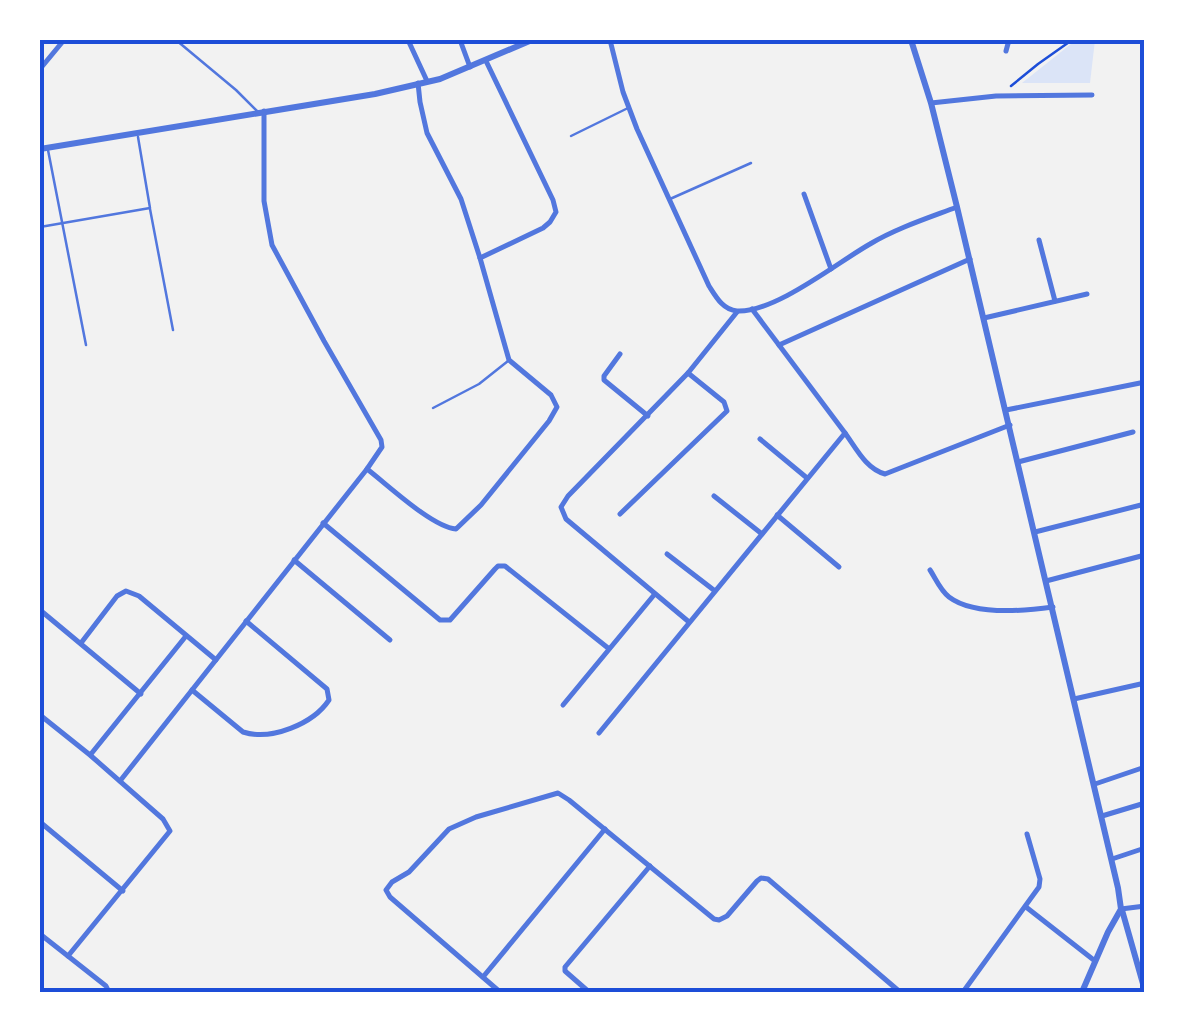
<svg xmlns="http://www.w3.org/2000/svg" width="1185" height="1032" font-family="Jost,sans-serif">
<rect width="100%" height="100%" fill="#f2f2f2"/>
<!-- green -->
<polygon fill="#dbe4f7" points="1076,40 1095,40 1090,83 1022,83"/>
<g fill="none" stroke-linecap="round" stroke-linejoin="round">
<!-- path -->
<polyline stroke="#1d4ed8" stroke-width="2.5" points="1011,86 1038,64 1072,40"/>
<!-- service -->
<g stroke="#5277de" stroke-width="2.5">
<polyline points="176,40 236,90 257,111"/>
<polyline points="571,136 628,108"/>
<polyline points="48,150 86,345"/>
<polyline points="670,199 751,163"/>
<polyline points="150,209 173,330"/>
<polyline points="40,227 150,208 138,137"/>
<polyline points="433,408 479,384 508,361"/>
</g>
<!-- minor -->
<g stroke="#5277de" stroke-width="5">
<polyline points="408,40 427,81"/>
<polyline points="460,40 470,67"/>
<path d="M610,40L623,92L637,129L709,286C716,297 723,310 737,311C775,313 838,262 870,244C897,228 928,218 957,207"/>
<polyline points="1143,40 1145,56"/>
<polyline points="1006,51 1009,40"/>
<polyline points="40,69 64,40"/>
<polyline points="931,103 996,96 1092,95"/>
<polyline points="804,194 831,269"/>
<polyline points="1039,240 1055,301"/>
<polyline points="480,258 543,228 550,222 556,212 553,200 486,61"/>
<polyline points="752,309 845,433"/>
<polyline points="984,318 1087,294"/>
<polyline points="779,345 970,259"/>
<polyline points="620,354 604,376 604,380 648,416"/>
<polyline points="1006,410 1145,382"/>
<polyline points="760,439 807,478"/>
<polyline points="1018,462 1133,432"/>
<path d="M367,469C388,485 432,527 456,529L481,505L549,421L557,407L551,395L509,360L480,258L461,199L427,133L420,102L418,83"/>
<polyline points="714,496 762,534"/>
<polyline points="620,514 727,411 724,402 688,373"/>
<polyline points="777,515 839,567"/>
<polyline points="323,523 440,620 450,620 495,569 498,566 505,566 608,648"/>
<polyline points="1035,532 1145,504"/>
<polyline points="667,554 715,591"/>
<polyline points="294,560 390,640"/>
<path d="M930,570C936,579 940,590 949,597C974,616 1024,611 1053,607"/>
<polyline points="1046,581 1145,555"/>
<polyline points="40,610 141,694"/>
<polyline points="689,622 566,519 561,507 568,496 688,373 737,312"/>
<polyline points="81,643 117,596 126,591 139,596 216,660"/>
<path d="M192,690L243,732C271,741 313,724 329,700L327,689L246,621"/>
<polyline points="1074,699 1145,683"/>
<polyline points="563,705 654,595"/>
<polyline points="40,715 90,755 163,819 170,831 68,956"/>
<path d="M599,733L845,433C856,448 866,469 885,474L1010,425"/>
<polyline points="91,754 186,636"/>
<polyline points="120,781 367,469 382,447 381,440 324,341 272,245 264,201 264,111"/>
<polyline points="1095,784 1145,767"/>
<polyline points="1102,816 1145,803"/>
<polyline points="40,822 123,891"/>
<polyline points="1112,859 1145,848"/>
<polyline points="1026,907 1095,961"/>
<polyline points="1121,909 1145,906"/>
<polyline points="40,934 106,986 109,992"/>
<polyline points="483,977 605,829"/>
<polyline points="500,992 390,897 386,890 392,882 409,872 449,829 476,817 558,793 569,800 714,919 719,920 727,916 757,881 761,878 768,879 900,992"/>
<polyline points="589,992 565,971 565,967 650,866"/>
<polyline points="963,992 1039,887 1040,879 1027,834"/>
</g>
<!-- tertiary -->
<g stroke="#5277de" stroke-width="6">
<polyline points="911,40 931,103 957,207 1118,888 1121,909 1108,932 1082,992"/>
<polyline points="40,149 375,94 440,79 532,40"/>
<polyline points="1122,910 1145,991"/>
</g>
</g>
<!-- border -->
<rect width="1185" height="1032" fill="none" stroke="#ffffff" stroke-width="85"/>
<rect x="42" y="42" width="1100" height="948" fill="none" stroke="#1d4ed8" stroke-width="4"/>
</svg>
